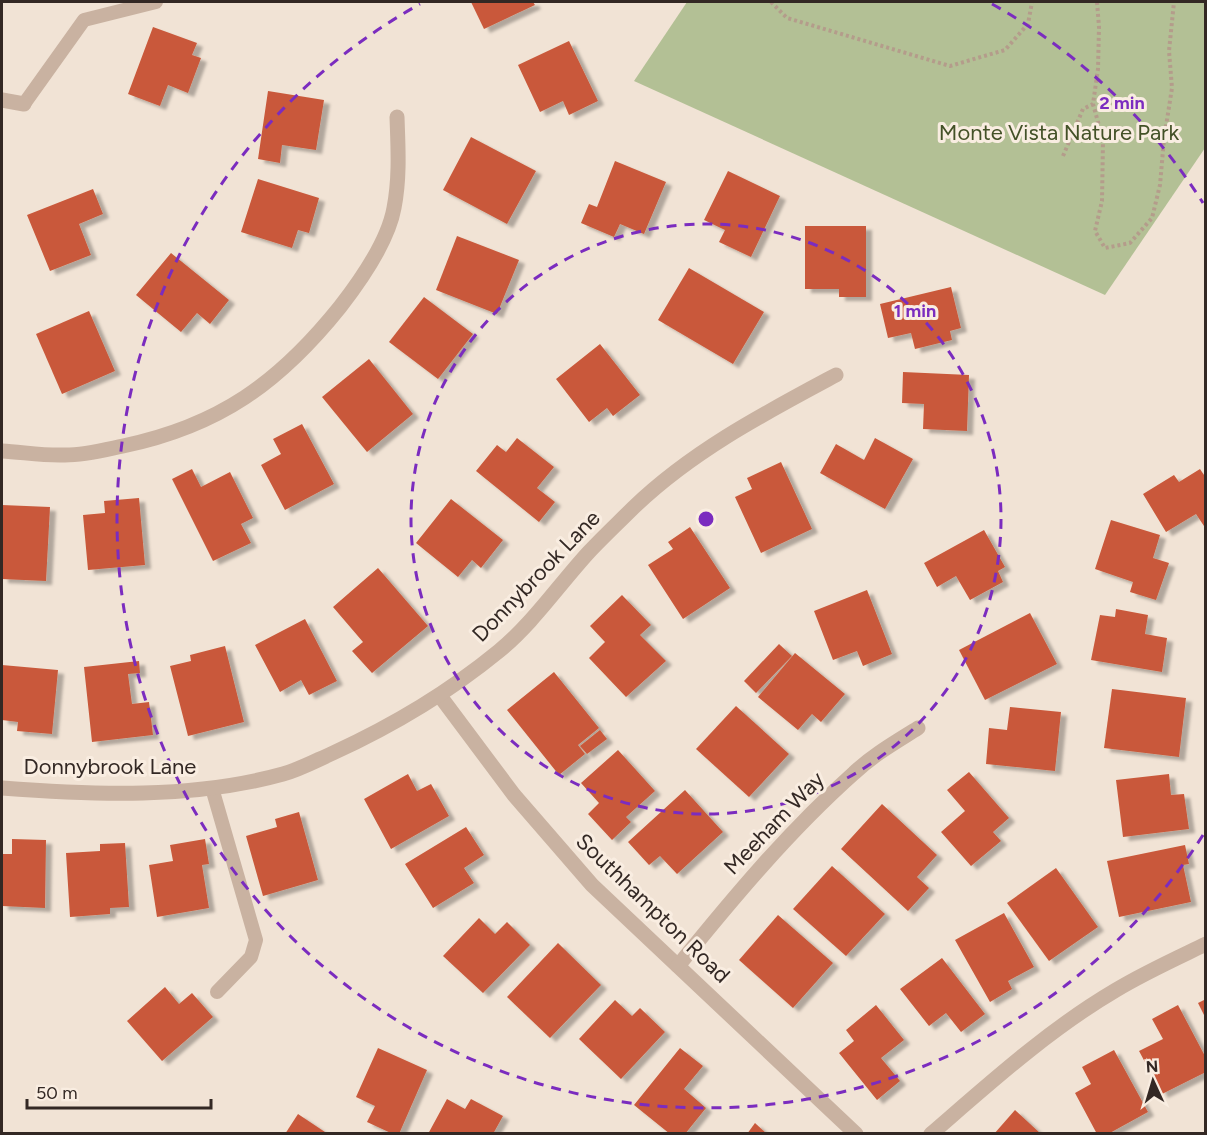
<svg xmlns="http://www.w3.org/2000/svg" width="1207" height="1135" font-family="Figtree,sans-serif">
<defs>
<filter id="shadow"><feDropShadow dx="6" dy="4" stdDeviation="1.5" flood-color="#0004"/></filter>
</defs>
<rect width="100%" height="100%" fill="#f1e3d5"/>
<!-- green -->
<polygon fill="#b3c095" points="687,2 1205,2 1205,148 1105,295 634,81"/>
<!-- building -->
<g fill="#c9593a" filter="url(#shadow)">
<polygon points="471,2 533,2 535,5 484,29"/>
<polygon points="153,27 197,43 192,55 201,58 188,93 168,85 160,106 128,94"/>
<polygon points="569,41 598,101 569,115 563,101 540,112 518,65"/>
<polygon points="268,91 324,100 316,150 282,145 280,163 258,159"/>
<polygon points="471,137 536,171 507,224 443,190"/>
<polygon points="615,161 666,182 644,234 620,224 614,237 581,223 589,204 597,207"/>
<polygon points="728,171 780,196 751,257 719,242 725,230 704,220"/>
<polygon points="258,179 319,198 309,233 298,230 292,248 241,232"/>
<polygon points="93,189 103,214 79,224 91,255 50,271 27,215"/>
<polygon points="805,226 866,226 866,297 839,297 839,289 805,289"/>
<polygon points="457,236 519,260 497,314 436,290"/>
<polygon points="171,253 229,300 210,324 197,313 181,332 136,295"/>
<polygon points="689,268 764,312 733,364 658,320"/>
<polygon points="951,287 961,328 950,331 952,340 915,349 911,333 888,338 880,304"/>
<polygon points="424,297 473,334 438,379 389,342"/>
<polygon points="89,311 115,371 62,394 36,334"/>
<polygon points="600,344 640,395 613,416 607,408 589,422 556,379"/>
<polygon points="369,359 413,414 367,452 322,397"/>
<polygon points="903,372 969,375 967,431 923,429 924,404 902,403"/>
<polygon points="302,424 334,484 285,510 261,465 281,454 273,439"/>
<polygon points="517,438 554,467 537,488 555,502 539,522 476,471 497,445 506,452"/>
<polygon points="875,438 913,459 885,509 820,473 836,444 864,460"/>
<polygon points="781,462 812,529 761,553 735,497 752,489 747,478"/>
<polygon points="192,469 201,487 230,472 253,518 241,524 251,543 213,561 172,479"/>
<polygon points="1200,469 1206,478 1206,529 1196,514 1166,532 1143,494 1174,475 1179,482"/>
<polygon points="139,498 145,565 88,570 83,515 105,513 104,501"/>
<polygon points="451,499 503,540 481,568 472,560 458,577 416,543"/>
<polygon points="2,505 50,507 46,581 2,579"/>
<polygon points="1111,520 1160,535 1153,558 1169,563 1156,600 1130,592 1133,582 1095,569"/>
<polygon points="690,527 730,588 683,619 648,565 673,549 668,542"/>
<polygon points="984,530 1005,567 998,571 1003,582 970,600 956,576 937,587 924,563"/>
<polygon points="378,568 428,626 372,673 352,651 363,642 333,607"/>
<polygon points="867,590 892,654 863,666 857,651 833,660 814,611"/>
<polygon points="622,595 651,625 640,635 666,661 626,697 589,658 605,642 590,626"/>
<polygon points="1116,609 1148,615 1145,634 1167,638 1162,672 1091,660 1100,615 1115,617"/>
<polygon points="1030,613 1057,664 985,700 959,650"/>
<polygon points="305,619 337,681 309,695 301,680 280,692 255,645"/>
<polygon points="779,644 792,656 756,693 744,681"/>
<polygon points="225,646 244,722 188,736 170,666 191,661 190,655"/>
<polygon points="795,653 845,694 821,722 812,714 798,730 758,697"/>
<polygon points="139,661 140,673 128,674 132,704 149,702 153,735 92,742 84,667"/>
<polygon points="2,665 58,670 52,734 17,731 18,722 2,720"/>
<polygon points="554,672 599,728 578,745 585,754 559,775 507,710"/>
<polygon points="1112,689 1186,698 1179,757 1104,748"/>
<polygon points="736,706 789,754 749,797 696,749"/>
<polygon points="1010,707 1061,712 1055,771 986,764 989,728 1007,730"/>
<polygon points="600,730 607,739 587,754 580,746"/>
<polygon points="618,750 655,791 626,817 631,822 612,840 588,814 599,803 581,783"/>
<polygon points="969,772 1009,818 993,832 1001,841 971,866 941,832 965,811 947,790"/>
<polygon points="408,774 417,791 431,784 449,816 391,849 364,799"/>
<polygon points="1169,774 1171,795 1184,794 1189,829 1123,837 1116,780"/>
<polygon points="685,790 723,832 677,874 660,856 649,865 628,842"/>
<polygon points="882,804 937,855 917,877 929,888 908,911 841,849"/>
<polygon points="299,812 318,880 263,896 246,836 277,827 275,819"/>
<polygon points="466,827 484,855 464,868 474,883 433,908 405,864"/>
<polygon points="12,839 46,840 45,908 2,906 2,854 12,854"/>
<polygon points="205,839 209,864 202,865 209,908 157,917 149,865 173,861 170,845"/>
<polygon points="125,843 129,907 110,908 110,914 70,917 66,853 100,851 100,844"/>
<polygon points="1185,845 1189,864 1183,865 1191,902 1119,917 1107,861"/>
<polygon points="832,866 885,914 846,956 793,909"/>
<polygon points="1056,868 1098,927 1049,961 1007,903"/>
<polygon points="1004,913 1034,967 1008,981 1012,989 990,1002 955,940"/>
<polygon points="778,915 833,963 793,1008 739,960"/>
<polygon points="479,918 495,934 507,922 530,945 483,993 443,956"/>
<polygon points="558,943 601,985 550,1038 507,997"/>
<polygon points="942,958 985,1014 961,1032 946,1013 929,1026 900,989"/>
<polygon points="165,987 179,1004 192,993 213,1017 162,1061 127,1021"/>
<polygon points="1206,999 1206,1019 1198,1003"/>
<polygon points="615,1000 632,1016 640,1008 665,1032 621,1079 579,1039"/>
<polygon points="876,1005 904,1040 881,1058 900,1081 877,1100 839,1053 854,1041 846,1030"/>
<polygon points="1178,1005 1206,1058 1206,1072 1162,1094 1139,1051 1163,1039 1152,1019"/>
<polygon points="378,1048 427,1070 399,1134 393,1134 367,1122 375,1106 356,1097"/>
<polygon points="680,1048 703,1066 684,1089 706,1108 685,1134 670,1134 634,1105"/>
<polygon points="1114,1050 1148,1112 1108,1134 1097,1134 1075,1093 1091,1084 1082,1067"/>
<polygon points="447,1099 465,1109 471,1099 503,1116 493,1134 428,1134"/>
<polygon points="1015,1110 1041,1134 994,1134"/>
<polygon points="298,1114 328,1134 285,1134"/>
<polygon points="755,1123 767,1134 747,1134"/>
</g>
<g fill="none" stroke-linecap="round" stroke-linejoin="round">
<!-- path -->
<g stroke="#b49c8b" stroke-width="4" stroke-dasharray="3 3" stroke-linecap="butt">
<polyline points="771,2 787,18 950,66 1005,50 1028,24 1032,2"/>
<polyline points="1097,2 1099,27 1098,69 1093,104 1103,140 1102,201 1095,231 1105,248 1130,243 1152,218 1160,185 1164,139 1172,88 1169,51 1174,2"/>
<polyline points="1063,156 1083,109 1093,104"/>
</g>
<!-- service -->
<g stroke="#c9b2a1" stroke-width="14">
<polyline points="24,104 84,20 156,2"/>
<polyline points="212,788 256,940 251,957 217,992"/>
</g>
<!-- minor -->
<g stroke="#c9b2a1" stroke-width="15">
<polyline points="2,100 24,104"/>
<path d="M2,451C22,452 44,456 65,455C85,455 104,450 123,446C219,426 279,383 340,307C361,280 388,241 394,208C400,177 398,147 397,117"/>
<polyline points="440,696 514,795 592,885 856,1134"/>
<path d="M2,788C94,795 193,799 283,774C301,769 317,760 333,753C392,726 449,692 499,651C533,623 558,586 588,553C602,538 618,523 633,508C692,451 765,413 836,375"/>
<path d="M678,966C733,898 789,831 854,773C873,755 896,742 918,728"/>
</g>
<!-- tertiary -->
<path stroke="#c9b2a1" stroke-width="15" d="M931,1134C990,1083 1048,1030 1116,990C1144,973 1175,959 1206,944"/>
</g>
<!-- distance rings -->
<g fill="none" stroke="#7b2cbf" stroke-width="3" stroke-dasharray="10 8">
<circle cx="706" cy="519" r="295"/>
<path d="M1203 835A589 589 0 1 1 420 4M992 4A589 589 0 0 1 1203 203"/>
</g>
<g text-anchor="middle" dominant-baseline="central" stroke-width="6" stroke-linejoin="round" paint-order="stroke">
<!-- park labels -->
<g font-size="22" fill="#435127" stroke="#f9ede1">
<text x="1059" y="132">Monte Vista Nature Park</text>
</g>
<!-- street labels -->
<g font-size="22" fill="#332824" stroke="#f9ede1">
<text transform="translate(536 576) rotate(-46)">Donnybrook Lane</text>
<text x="110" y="766">Donnybrook Lane</text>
<text transform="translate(774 823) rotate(-46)">Meeham Way</text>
<text transform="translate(653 908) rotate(44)">Southhampton Road</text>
</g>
</g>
<circle cx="706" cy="519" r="9" fill="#7b2cbf" stroke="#f9ede1" stroke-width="3"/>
<g font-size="18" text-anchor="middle" font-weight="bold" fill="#7b2cbf" stroke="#f9ede1" stroke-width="6" stroke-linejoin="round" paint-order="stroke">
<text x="1122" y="109">2 min</text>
<text x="915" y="317">1 min</text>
</g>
<!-- border -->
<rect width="1207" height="1135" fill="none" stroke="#332824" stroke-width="6"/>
<!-- north arrow -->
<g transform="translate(1153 1081) rotate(356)" stroke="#f9ede1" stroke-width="4.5" paint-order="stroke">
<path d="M0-4.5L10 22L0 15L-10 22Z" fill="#332824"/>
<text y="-9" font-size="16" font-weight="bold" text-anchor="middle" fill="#332824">N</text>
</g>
<!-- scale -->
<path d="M27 1099v9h184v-9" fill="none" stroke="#332824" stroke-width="3"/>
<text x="36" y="1099" font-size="18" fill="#332824" stroke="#f9ede1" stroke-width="4.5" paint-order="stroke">50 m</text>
</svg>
